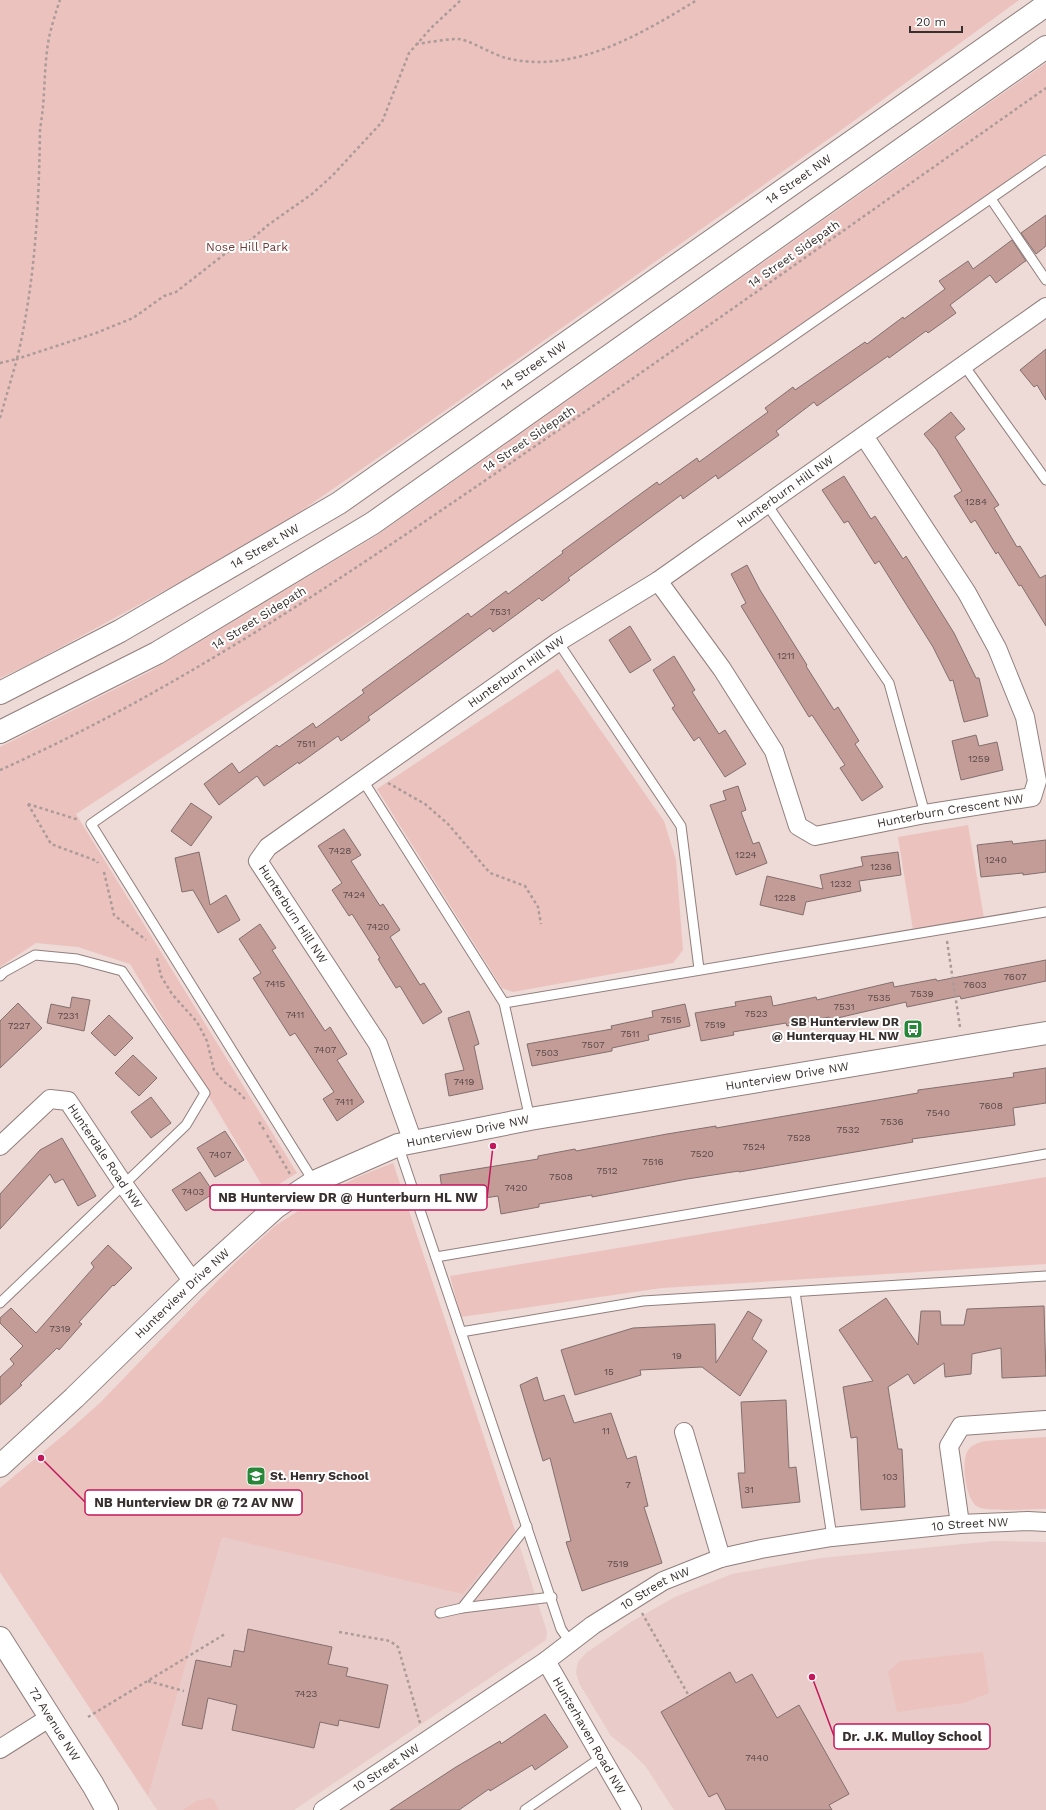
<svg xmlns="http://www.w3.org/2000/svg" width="1046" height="1810" font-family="'Work Sans',sans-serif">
<rect width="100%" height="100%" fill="#eedad7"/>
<!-- built -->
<g fill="#e9ccc9">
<polygon points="393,1163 515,1531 547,1632 546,1640 294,1810 157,1810 0,1572 0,1488 65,1434 100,1403 236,1262 275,1226 325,1194 358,1177"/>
<polygon points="994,1541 1046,1542 1046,1810 674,1810 646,1767 630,1751 611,1736 579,1683 576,1672 578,1662 586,1653 631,1622 675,1597 732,1574 821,1558"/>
</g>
<!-- green -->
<g fill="#ebc2bd">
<polygon points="0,0 1019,0 844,128 402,441 301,511 184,580 30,664 0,678"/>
<polygon points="1046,63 1046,153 566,493 76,814 297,1173 266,1192 130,964 78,947 36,943 0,967 0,747 149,672 376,536"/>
<polygon points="558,669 664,821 676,860 683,950 673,963 513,992 502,988 377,789"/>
<polygon points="968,825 984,918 913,930 898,837"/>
<polygon points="393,1163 515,1531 463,1594 222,1537 148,1796 0,1572 0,1488 65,1434 100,1403 236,1262 275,1226 325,1194 358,1177"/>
<polygon points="1046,1177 1046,1264 662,1288 461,1317 450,1276"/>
<path d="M1046,1437V1509C1030,1509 990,1512 978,1507C966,1501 961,1464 967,1452C971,1445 977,1443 985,1441Z"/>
<polygon points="983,1652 989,1693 964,1703 897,1712 888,1672 900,1661"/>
<polygon points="210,1798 214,1800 219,1810 183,1810 196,1801"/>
</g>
<!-- building -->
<g fill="#c39b97" stroke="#82706e">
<polygon points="1046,215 1046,246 1036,254 1021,233"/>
<polygon points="1012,240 1026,261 1024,262 996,283 990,275 950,305 956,313 928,333 926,331 889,358 888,356 817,406 814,402 776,431 779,435 750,456 718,479 716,475 683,499 681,495 568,578 570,580 542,601 539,598 493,632 490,628 368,717 370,720 341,741 338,736 299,764 298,762 264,786 257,776 219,805 204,784 232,763 239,773 277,745 279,747 313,723 316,728 364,693 362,690 468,613 471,617 506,591 508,594 563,553 562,551 657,482 659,485 697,458 699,462 732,438 768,412 765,408 793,387 795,390 865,342 867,344 903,317 904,319 945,289 939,281 968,261 973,269"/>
<polygon points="1046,349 1046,400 1037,385 1034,387 1020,370"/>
<polygon points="951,412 965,429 955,437 999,505 994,508 1017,547 1020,546 1040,578 1046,575 1046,626 1021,585 1019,586 998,552 996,554 975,520 971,523 954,496 962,491 936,449 924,434"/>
<polygon points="844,476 871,519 875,516 903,559 906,556 954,633 976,678 979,678 988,716 964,722 953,680 950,681 933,647 879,561 875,564 848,521 844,523 822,490"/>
<polygon points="747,565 760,590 807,665 806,666 834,710 838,707 859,741 855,744 883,787 862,801 840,768 845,765 812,715 809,717 741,606 746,603 731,574"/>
<polygon points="630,626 651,660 630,673 609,640"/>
<polygon points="674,656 695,690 692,692 719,734 725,730 746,764 725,777 699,737 694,741 672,708 675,706 653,670"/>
<polygon points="976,735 979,746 997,742 1003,770 961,780 952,741"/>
<polygon points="738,786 746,810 741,812 753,844 759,842 767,863 736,875 710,805 726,800 723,791"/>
<polygon points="191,803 212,817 191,846 171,831"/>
<polygon points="344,829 361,855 351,861 380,906 383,904 400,930 390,937 420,985 424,983 442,1012 423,1024 400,986 396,988 378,959 380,958 352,914 349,916 332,890 342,883 318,846"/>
<polygon points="1046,840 1046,872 1023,875 1023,873 981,877 977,845 1012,841 1013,844"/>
<polygon points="199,852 210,905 226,895 240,920 218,933 193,890 182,892 175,858"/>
<polygon points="898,852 901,875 859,881 861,891 806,902 803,915 760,905 767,876 823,889 820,875 863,866 861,857"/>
<polygon points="260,924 276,948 272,950 325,1031 330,1027 347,1054 337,1060 364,1102 337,1121 323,1099 334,1092 295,1033 290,1036 253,978 261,973 239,939"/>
<polygon points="1046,960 1046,981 961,999 960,996 907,1007 906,1002 829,1020 829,1017 787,1026 786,1023 733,1032 734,1035 701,1041 695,1013 736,1006 735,1002 771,996 773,1006 816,997 817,1000 893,982 894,987 936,979 937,981"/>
<polygon points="72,997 90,1000 84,1031 47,1023 51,1004 70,1008"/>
<polygon points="18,1003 42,1028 0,1068 0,1021"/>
<polygon points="685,1004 690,1026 648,1035 649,1040 612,1048 612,1051 532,1066 527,1044 612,1029 611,1026 653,1017 652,1011"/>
<polygon points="469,1011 479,1044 474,1046 483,1089 449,1096 445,1074 464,1070 448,1018"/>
<polygon points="109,1015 133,1038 115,1056 91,1033"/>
<polygon points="133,1055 157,1078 139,1096 115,1073"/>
<polygon points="1046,1068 1046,1103 1013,1108 1015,1125 912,1139 913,1142 739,1172 739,1171 687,1179 592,1197 592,1195 539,1204 539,1207 501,1214 498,1196 444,1204 440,1175 538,1159 538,1156 575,1149 576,1151 667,1134 716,1126 716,1128 918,1093 918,1090 1014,1077 1013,1073"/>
<polygon points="151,1097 171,1123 151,1138 131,1112"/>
<polygon points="225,1131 244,1160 215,1177 197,1148"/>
<polygon points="62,1138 96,1196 78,1206 63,1179 55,1183 50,1174 0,1229 0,1194 40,1150"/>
<polygon points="200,1172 214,1193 186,1211 172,1190"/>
<polygon points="108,1245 132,1268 114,1286 113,1285 79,1322 82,1324 59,1350 57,1348 20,1384 22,1385 0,1405 0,1377 14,1364 10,1359 23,1346 0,1323 0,1318 11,1308 36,1333 94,1267 91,1263"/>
<polygon points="886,1298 918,1345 921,1311 940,1311 941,1325 964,1325 967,1309 1044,1306 1046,1376 1002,1378 1001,1348 972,1354 971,1374 945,1377 944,1363 914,1384 908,1374 888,1387 898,1449 902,1449 905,1507 861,1510 857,1437 851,1438 843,1387 873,1381 839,1330"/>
<polygon points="748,1311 762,1320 752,1339 767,1351 740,1396 702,1367 640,1370 641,1375 575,1395 561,1350 633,1328 715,1324 716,1363"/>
<polygon points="537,1377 544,1401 564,1395 574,1423 611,1413 627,1459 636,1456 648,1506 644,1507 662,1563 582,1591 566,1542 571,1541 550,1458 543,1461 520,1385"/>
<polygon points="786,1400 789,1468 796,1467 800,1502 742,1508 738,1473 745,1473 741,1402"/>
<polygon points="248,1629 332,1647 328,1664 348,1668 346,1676 388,1685 379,1728 339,1720 338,1726 320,1722 314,1748 232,1730 237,1705 208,1698 202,1729 182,1725 196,1660 231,1667 234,1650 244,1652"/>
<polygon points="730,1672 736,1683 752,1674 777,1718 799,1705 849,1794 829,1805 832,1810 726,1810 717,1793 709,1797 661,1712"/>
<polygon points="545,1714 568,1747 535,1770 532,1765 490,1791 489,1789 459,1810 390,1810 456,1767 500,1741 501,1744"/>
</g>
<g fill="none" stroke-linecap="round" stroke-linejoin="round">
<!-- service casing -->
<g stroke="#917f7d" stroke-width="11">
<g id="service">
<polyline points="991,199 1046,280"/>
<polyline points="963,364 1046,480"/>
<polyline points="766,503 889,683 925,814"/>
<polyline points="558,642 681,826 699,969"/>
<polyline points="362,779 504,1003 530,1119"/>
<polyline points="0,976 4,972 35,955 77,959 122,971 205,1093 186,1125 0,1303"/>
<polyline points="504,1003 1046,912"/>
<polyline points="398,1145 461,1332"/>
<polyline points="314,1182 91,824 1046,160"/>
<polyline points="436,1257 1046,1154"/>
<polyline points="795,1292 832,1537"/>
<polyline points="462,1608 527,1526"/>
<polyline points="440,1613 462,1608 552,1597"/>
<polyline points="570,1642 561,1629 461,1332 643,1301 1046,1276"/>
<polyline points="525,1810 602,1757"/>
</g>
</g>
<!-- minor casing -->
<g stroke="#917f7d" stroke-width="20">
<g id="minor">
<path id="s1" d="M658,581L722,669L774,751L798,826L815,836L925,814L1032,797L1037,781L1025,717L997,648L967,593L864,436"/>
<path id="s2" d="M413,1142L378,1044L258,861L268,847L558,642L658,581L1046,307"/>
<path id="s3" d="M0,1146L50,1099L68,1101L124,1185L193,1282"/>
<polyline points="684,1432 721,1558"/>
<polyline points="960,1524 949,1446 961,1426 1046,1420"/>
<path id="s4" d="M546,1661L632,1810"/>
<polyline points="0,1749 49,1718"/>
<path id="s5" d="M323,1810L546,1661L593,1625L663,1581L721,1558L761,1549L832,1537L960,1524L1028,1521L1046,1522"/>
</g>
</g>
<!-- tertiary casing -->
<g stroke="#917f7d" stroke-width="24">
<g id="tertiary">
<path id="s6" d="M0,1466L74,1398L193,1282L276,1207L314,1182L398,1145L530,1119L1046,1033"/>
<path id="s7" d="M0,1638L93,1785L107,1810"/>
</g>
</g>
<!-- secondary casing -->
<g stroke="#917f7d" stroke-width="24">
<g id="secondary">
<path id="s8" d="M0,693L120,631L339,503L1046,5"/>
<polyline points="0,732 157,653 373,523 1046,47"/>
</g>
</g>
<!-- path -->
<g stroke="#ab9b99" stroke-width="2.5" stroke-dasharray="3 3" stroke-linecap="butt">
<path d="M416,44C424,43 453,38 459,39C472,41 491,54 506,58C574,75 641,34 697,0"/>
<path d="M0,363L17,359C35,283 39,207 40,129C46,97 43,64 50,33C53,22 56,11 60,0"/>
<polyline points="0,418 17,359 96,333 133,318 164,296 176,292 226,253 246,244 268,225 312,194 332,176 382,122 409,53 431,28 461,0"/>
<path d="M0,770C170,694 326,589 480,484C670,354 858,220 1046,88"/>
<polyline points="388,783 425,804 448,824 490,873 525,886 538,907 541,924"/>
<polyline points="28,804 51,844 97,861 98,863"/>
<polyline points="28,804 79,820"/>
<polyline points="104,872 114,915 146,940"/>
<polyline points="947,941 960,1027"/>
<polyline points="157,958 161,976 172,994 197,1022 207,1041 214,1070 224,1082 237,1091 246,1100"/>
<polyline points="259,1122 265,1131"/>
<polyline points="267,1135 290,1174"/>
<polyline points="642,1613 689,1696"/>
<polyline points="339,1632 390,1641 398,1647 420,1723"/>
<polyline points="148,1681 184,1691"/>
<polyline points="88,1717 225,1634"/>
</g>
<!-- service -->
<use href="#service" stroke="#fff" stroke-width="9"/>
<!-- minor -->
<use href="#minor" stroke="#fff" stroke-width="18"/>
<!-- tertiary -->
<use href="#tertiary" stroke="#fff" stroke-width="22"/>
<!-- secondary -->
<use href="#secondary" stroke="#fff" stroke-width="22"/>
</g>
<!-- icons -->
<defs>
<g id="bus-square" transform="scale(1)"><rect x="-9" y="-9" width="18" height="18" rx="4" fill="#278638" stroke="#fff"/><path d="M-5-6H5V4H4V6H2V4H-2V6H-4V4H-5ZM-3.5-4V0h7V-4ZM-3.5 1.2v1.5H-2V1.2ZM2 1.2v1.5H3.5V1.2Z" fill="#fff"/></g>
<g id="school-square" transform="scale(1)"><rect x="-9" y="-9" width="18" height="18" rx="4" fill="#278638" stroke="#fff"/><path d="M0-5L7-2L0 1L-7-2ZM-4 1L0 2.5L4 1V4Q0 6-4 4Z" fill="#fff"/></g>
</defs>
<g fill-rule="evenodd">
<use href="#bus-square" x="913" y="1029"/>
<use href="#school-square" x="256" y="1476"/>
</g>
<g text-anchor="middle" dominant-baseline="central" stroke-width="4" stroke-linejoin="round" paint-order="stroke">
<!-- number labels -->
<g font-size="10" fill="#5b4b49">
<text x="976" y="501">1284</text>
<text x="500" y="611">7531</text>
<text x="786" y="655">1211</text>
<text x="306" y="743">7511</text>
<text x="979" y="758">1259</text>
<text x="340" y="850">7428</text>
<text x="746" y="854">1224</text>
<text x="996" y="859">1240</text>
<text x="881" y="866">1236</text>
<text x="841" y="883">1232</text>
<text x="354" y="894">7424</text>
<text x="785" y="897">1228</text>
<text x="378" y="926">7420</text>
<text x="1015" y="976">7607</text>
<text x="275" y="983">7415</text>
<text x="975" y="984">7603</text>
<text x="922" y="993">7539</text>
<text x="879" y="997">7535</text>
<text x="844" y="1006">7531</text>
<text x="756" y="1013">7523</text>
<text x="295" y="1014">7411</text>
<text x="68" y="1015">7231</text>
<text x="671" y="1019">7515</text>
<text x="715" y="1024">7519</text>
<text x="19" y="1025">7227</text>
<text x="630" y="1033">7511</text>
<text x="593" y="1044">7507</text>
<text x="325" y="1049">7407</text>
<text x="547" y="1052">7503</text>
<text x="464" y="1081">7419</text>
<text x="344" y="1101">7411</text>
<text x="991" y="1105">7608</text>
<text x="938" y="1112">7540</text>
<text x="892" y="1121">7536</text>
<text x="848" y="1129">7532</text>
<text x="799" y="1137">7528</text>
<text x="754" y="1146">7524</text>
<text x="702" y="1153">7520</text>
<text x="220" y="1154">7407</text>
<text x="653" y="1161">7516</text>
<text x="607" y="1170">7512</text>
<text x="561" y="1176">7508</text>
<text x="516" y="1187">7420</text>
<text x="193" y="1191">7403</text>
<text x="60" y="1328">7319</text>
<text x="677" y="1355">19</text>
<text x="609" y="1371">15</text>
<text x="606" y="1430">11</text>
<text x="890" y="1476">103</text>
<text x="628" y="1484">7</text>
<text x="749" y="1489">31</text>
<text x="618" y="1563">7519</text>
<text x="306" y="1693">7423</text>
<text x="757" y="1757">7440</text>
</g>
<!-- street labels -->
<g font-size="12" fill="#38302f" stroke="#fff">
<text stroke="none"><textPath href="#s8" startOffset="951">14 Street NW</textPath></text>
<text transform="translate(794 254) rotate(-35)">14 Street Sidepath</text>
<text stroke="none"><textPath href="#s8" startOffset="627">14 Street NW</textPath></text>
<text transform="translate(529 439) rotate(-34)">14 Street Sidepath</text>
<text stroke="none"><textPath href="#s2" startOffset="968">Hunterburn Hill NW</textPath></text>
<text stroke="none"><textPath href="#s8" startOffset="303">14 Street NW</textPath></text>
<text transform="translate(259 618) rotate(-32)">14 Street Sidepath</text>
<text stroke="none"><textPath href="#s2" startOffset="644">Hunterburn Hill NW</textPath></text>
<text stroke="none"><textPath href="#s1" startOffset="442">Hunterburn Crescent NW</textPath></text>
<text transform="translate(293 914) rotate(57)">Hunterburn Hill NW</text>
<text stroke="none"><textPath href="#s6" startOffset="911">Hunterview Drive NW</textPath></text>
<text stroke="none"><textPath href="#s6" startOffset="587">Hunterview Drive NW</textPath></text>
<text stroke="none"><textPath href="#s3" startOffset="153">Hunterdale Road NW</textPath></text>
<text stroke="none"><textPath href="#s6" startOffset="251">Hunterview Drive NW</textPath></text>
<text stroke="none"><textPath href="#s5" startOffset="724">10 Street NW</textPath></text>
<text stroke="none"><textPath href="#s5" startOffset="400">10 Street NW</textPath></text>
<text stroke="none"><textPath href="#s7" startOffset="102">72 Avenue NW</textPath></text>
<text stroke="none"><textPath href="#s4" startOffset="86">Hunterhaven Road NW</textPath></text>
<text stroke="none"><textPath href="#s5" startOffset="76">10 Street NW</textPath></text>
</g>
<!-- park labels -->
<g font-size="12" fill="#713a36" stroke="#fff">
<text x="247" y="247">Nose Hill Park</text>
</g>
<!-- poi labels -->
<g font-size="12" font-weight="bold" fill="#38302f" stroke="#fff" text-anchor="end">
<text x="899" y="1022">SB Hunterview DR<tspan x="899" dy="14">@ Hunterquay HL NW</tspan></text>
<text x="270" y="1476" text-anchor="start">St. Henry School</text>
</g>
</g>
<!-- callouts -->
<path fill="none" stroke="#c2185b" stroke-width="1.5" d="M493 1146L487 1198M41 1458L85 1502M812 1677L834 1736"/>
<g fill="#c2185b" stroke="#fff" stroke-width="1.5">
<circle cx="493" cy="1146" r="4"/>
<circle cx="41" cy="1458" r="4"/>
<circle cx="812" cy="1677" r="4"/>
</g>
<g fill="#fff" stroke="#c2185b" stroke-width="1.5">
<rect x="210" y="1185" width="277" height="25" rx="4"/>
<rect x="85" y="1490" width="217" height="25" rx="4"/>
<rect x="834" y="1724" width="156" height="25" rx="4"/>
</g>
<g font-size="13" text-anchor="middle" font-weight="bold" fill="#38302f">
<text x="348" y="1202">NB Hunterview DR @ Hunterburn HL NW</text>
<text x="194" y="1507">NB Hunterview DR @ 72 AV NW</text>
<text x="912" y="1741">Dr. J.K. Mulloy School</text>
</g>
<!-- scale -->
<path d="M910 26v6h52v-6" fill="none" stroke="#38302f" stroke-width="2"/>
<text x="916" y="26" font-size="12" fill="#38302f" stroke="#ffffff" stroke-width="3" paint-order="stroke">20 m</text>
</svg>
